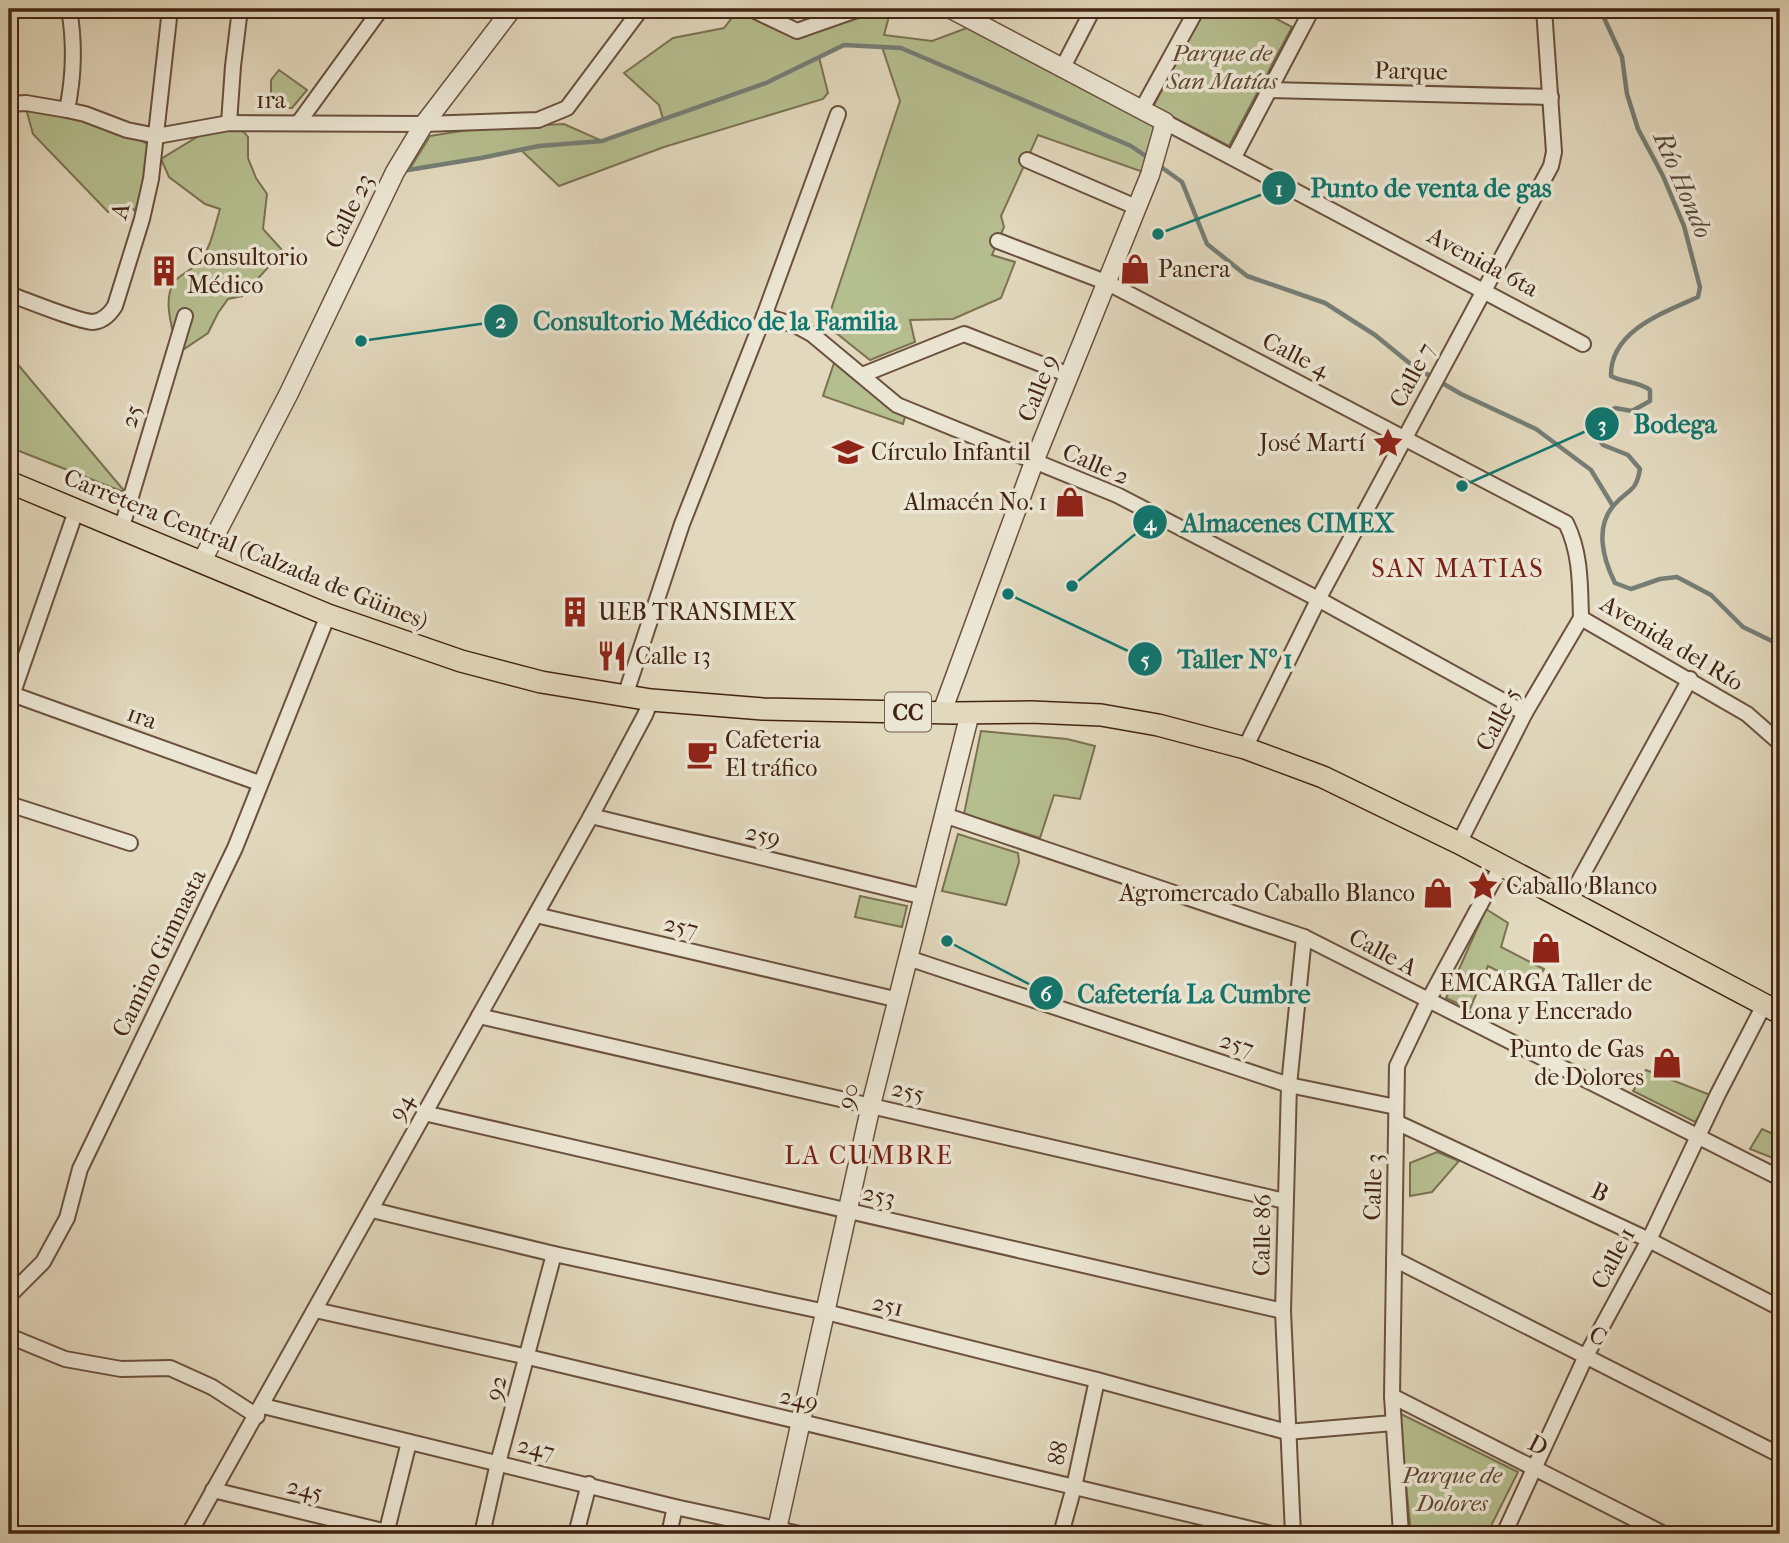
<svg xmlns="http://www.w3.org/2000/svg" width="1789" height="1543" font-family="'IM FELL French Canon',serif">
<rect width="100%" height="100%" fill="#e2d8bd"/>
<filter id="stains"><feTurbulence type="fractalNoise" baseFrequency=".00286" numOctaves="4"/><feColorMatrix values="0 0 0 0 .2 0 0 0 0 .09 0 0 0 0 .02 0 0 0 .5 -.17"/></filter>
<radialGradient id="worn" r=".72"><stop offset=".6" stop-color="#630" stop-opacity="0"/><stop offset="1" stop-color="#630" stop-opacity=".3"/></radialGradient>
<!-- green -->
<g fill="#b5be8f" stroke="#7c7151" stroke-width="2">
<polygon points="868,9 891,9 884,35 932,41 972,26 1158,123 1143,172 1038,135 1001,216 1004,227 992,255 1015,262 1001,298 953,319 910,320 915,342 870,360 826,325 900,101 882,47 844,45 819,57 828,93 823,99 664,147 559,186 521,150 409,170 430,136 474,129 564,124 602,141 663,119 659,105 624,73 673,38 724,28 737,11 794,38 862,14"/>
<polygon points="1204,9 1257,9 1292,27 1229,146 1153,107"/>
<polygon points="279,70 307,90 292,108 271,107 271,80"/>
<path d="M26,109C67,113 114,123 149,145L142,189L135,211L131,207L108,212L33,134Z"/>
<path d="M234,128L244,132L248,137V158L256,178L267,194L263,229L283,251L242,296L228,299L218,313L208,333L184,349L176,345C172,327 162,298 175,281C182,273 194,269 201,260C211,247 215,225 220,209L205,204L169,177L161,159L202,134Z"/>
<polygon points="9,354 126,493 9,447"/>
<polygon points="834,363 887,406 905,417 903,424 823,396"/>
<polygon points="981,731 1067,739 1095,746 1080,799 1054,795 1040,838 964,814"/>
<polygon points="958,834 1018,853 1019,862 1006,905 942,891"/>
<polygon points="860,896 907,906 902,927 855,917"/>
<polygon points="1486,909 1508,923 1501,947 1544,969 1533,989 1488,966 1470,1009 1446,998"/>
<polygon points="1646,1070 1713,1096 1695,1122 1633,1091"/>
<polygon points="1762,1129 1780,1137 1780,1154 1778,1160 1750,1149"/>
<polygon points="1437,1152 1459,1161 1432,1192 1410,1196 1410,1163"/>
<polygon points="1401,1414 1518,1472 1487,1534 1411,1534 1399,1415"/>
</g>
<g fill="none" stroke-linecap="round" stroke-linejoin="round">
<!-- stream -->
<g stroke="#757d75" stroke-width="4.5">
<path d="M1600,9L1622,57L1627,94L1638,129L1663,176L1684,226L1700,287L1698,297C1663,313 1610,331 1611,376C1624,383 1638,381 1650,390V401L1632,411L1615,408L1597,420L1594,433L1603,445L1628,455L1640,469C1636,492 1630,488 1615,504C1594,526 1603,559 1615,583L1631,589L1660,579L1677,577L1711,595L1743,627L1780,645"/>
<polyline points="1157,164 1182,182 1207,244 1247,276 1325,303 1375,335 1413,366 1461,394 1536,429 1591,470 1613,506"/>
<polyline points="402,171 481,158 539,146 602,141 766,83 844,45 901,48 1131,146 1150,159"/>
</g>
<!-- minor casing -->
<g stroke="#6b513e" stroke-width="18">
<g id="minor">
<polyline points="751,9 797,31 860,9"/>
<polyline points="978,24 986,9"/>
<polyline points="1063,67 1093,9"/>
<polyline points="1270,90 1551,97"/>
<polyline points="9,104 26,103 67,110 85,114 127,130 157,136 229,123 424,124 538,120 567,108 641,9"/>
<polyline points="1142,109 1197,9"/>
<path d="M67,110C74,76 75,43 69,9"/>
<polyline points="299,122 381,9"/>
<polyline points="1165,122 1583,344"/>
<polyline points="229,123 233,66 240,9"/>
<polyline points="1234,157 1312,9"/>
<polyline points="1027,160 1136,207"/>
<path d="M998,241L1108,283L1566,523C1581,553 1580,585 1581,618"/>
<path d="M9,294C26,300 79,322 93,322C103,321 110,314 115,306L142,219L151,179L170,9"/>
<polyline points="764,316 795,325 813,335 897,405 1117,495 1318,599 1525,713"/>
<polyline points="862,375 964,334 1069,375"/>
<polyline points="121,530 185,316"/>
<polyline points="1581,618 1747,714 1780,743"/>
<polyline points="9,693 259,783"/>
<polyline points="625,696 682,524 764,316 838,114"/>
<polyline points="9,704 76,511"/>
<polyline points="1245,748 1321,594 1551,166 1554,152 1544,9"/>
<polyline points="9,804 130,843"/>
<polyline points="944,815 1304,937 1780,1178"/>
<polyline points="591,816 924,897"/>
<polyline points="1459,843 1525,713 1581,618"/>
<polyline points="1568,901 1690,679"/>
<polyline points="536,915 899,1000"/>
<polyline points="908,958 1289,1085 1396,1107"/>
<polyline points="479,1016 1285,1201"/>
<polyline points="424,1113 1283,1311"/>
<polyline points="1398,1123 1649,1240 1780,1308"/>
<polyline points="372,1210 554,1254 826,1312 1097,1380 1287,1432 1393,1423"/>
<polyline points="1394,1259 1780,1455"/>
<polyline points="9,1296 43,1262 67,1218 80,1169 235,848 328,615"/>
<polyline points="315,1310 528,1357 1272,1534"/>
<polyline points="9,1336 65,1359 121,1369 170,1368 212,1387 257,1416"/>
<polyline points="1392,1396 1664,1534"/>
<polyline points="263,1406 675,1507 800,1534"/>
<polyline points="213,1490 387,1532"/>
<polyline points="189,1534 591,816 645,715 651,700"/>
<polyline points="386,1534 409,1442"/>
<polyline points="482,1534 498,1463 554,1254"/>
<polyline points="576,1534 589,1484"/>
<polyline points="669,1534 675,1507"/>
<polyline points="1061,1534 1074,1487 1097,1380"/>
<polyline points="1293,1534 1283,1311 1289,1085 1304,937"/>
<polyline points="1401,1534 1392,1396 1397,1066 1428,1001 1501,866"/>
<polyline points="1504,1534 1586,1356 1649,1240 1718,1094 1764,1005"/>
</g>
</g>
<!-- tertiary casing -->
<g stroke="#6b513e" stroke-width="21">
<g id="tertiary">
<polyline points="201,563 289,393 395,172 424,124 512,9"/>
<polyline points="942,712 1034,462 1150,175 1165,122 951,9"/>
<polyline points="776,1534 871,1105 970,713"/>
</g>
</g>
<!-- primary casing -->
<g stroke="#432413" stroke-width="24">
<polyline id="primary" points="9,482 328,615 461,661 541,682 651,700 763,709 954,713 1031,712 1101,715 1158,725 1245,748 1323,777 1459,843 1780,1013"/>
</g>
<!-- minor -->
<use href="#minor" stroke="#ece6d4" stroke-width="14"/>
<!-- tertiary -->
<use href="#tertiary" stroke="#ece6d4" stroke-width="18"/>
<!-- primary -->
<use href="#primary" stroke="#e2d8bd" stroke-width="21"/>
</g>
<!-- icons -->
<defs>
<g id="shop-bare" transform="scale(2.415)"><path d="M-5-2.5h2.3a2.7 3.5 0 0 1 5.4 0H5L5.5 6h-11ZM-1.5-2.5h3a1.5 2.3 0 0 0-3 0Z" fill="#8f2418" stroke="#ece6d4" stroke-width="2.5" paint-order="stroke"/></g>
<g id="building-bare" transform="scale(2.415)"><path d="M-4-6H4V6H1V3H-1V6H-4ZM-2.5-4.3h1.7v1.8h-1.7ZM.8-4.3h1.7v1.8H.8ZM-2.5-1h1.7V.8h-1.7ZM.8-1h1.7V.8H.8Z" fill="#8f2418" stroke="#ece6d4" stroke-width="2.5" paint-order="stroke"/></g>
<g id="sight-bare" transform="scale(2.415)"><path d="M0-6L1.8-2.2L6-1.7L2.9 1.2L3.7 5.4L0 3.3L-3.7 5.4L-2.9 1.2L-6-1.7L-1.8-2.2Z" fill="#8f2418" stroke="#ece6d4" stroke-width="2.5" paint-order="stroke"/></g>
<g id="school-bare" transform="scale(2.415)"><path d="M0-5L7-2L0 1L-7-2ZM-4 1L0 2.5L4 1V4Q0 6-4 4Z" fill="#8f2418" stroke="#ece6d4" stroke-width="2.5" paint-order="stroke"/></g>
<g id="restaurant-bare" transform="scale(2.415)"><path d="M-5-6h1v4h1v-4h1v4h1v-4h1v5L-1.5 .5V6h-2V.5L-5-1ZM5-6V6H3V1.5H1.5Q1.5-4 5-6Z" fill="#8f2418" stroke="#ece6d4" stroke-width="2.5" paint-order="stroke"/></g>
<g id="cafe-bare" transform="scale(2.415)"><path d="M-5.5-4.5H6V0H3Q3 3.5 0 3.5H-2.5Q-5.5 3.5-5.5 0ZM3-3.2v2h1.7v-2ZM-6 4.5H4V6H-6Z" fill="#8f2418" stroke="#ece6d4" stroke-width="2.5" paint-order="stroke"/></g>
</defs>
<g fill-rule="evenodd">
<use href="#shop-bare" x="1135" y="269"/>
<use href="#building-bare" x="164" y="271"/>
<use href="#sight-bare" x="1388" y="443"/>
<use href="#school-bare" x="848" y="452"/>
<use href="#shop-bare" x="1070" y="502"/>
<use href="#building-bare" x="575" y="612"/>
<use href="#restaurant-bare" x="612" y="656"/>
<use href="#cafe-bare" x="702" y="754"/>
<use href="#sight-bare" x="1483" y="886"/>
<use href="#shop-bare" x="1438" y="893"/>
<use href="#shop-bare" x="1546" y="948"/>
<use href="#shop-bare" x="1667" y="1063"/>
</g>
<g text-anchor="middle" dominant-baseline="central" stroke-width="7" stroke-linejoin="round" paint-order="stroke">
<!-- shield labels -->
<rect fill="#ece6d4" stroke="#765e4d" stroke-width="2" x="885" y="692.5" width="46" height="39" rx="5"/>
<g font-size="23" font-weight="bold" fill="#432413">
<text x="908" y="712">CC</text>
</g>
<!-- park labels -->
<g font-size="24" font-style="italic" fill="#604a32" stroke="#ece6d4">
<text x="1222" y="53">Parque de<tspan x="1222" dy="28">San Matías</tspan></text>
<text x="1452" y="1475">Parque de<tspan x="1452" dy="28">Dolores</tspan></text>
</g>
<!-- street labels -->
<g font-size="24" fill="#432413" stroke="#ece6d4">
<text transform="translate(1411 71) rotate(1)">Parque</text>
<text x="271" y="100">1ra</text>
<text transform="translate(120 211) rotate(-75)">A</text>
<text transform="translate(349 211) rotate(-64)">Calle 23</text>
<text transform="translate(1483 262) rotate(28)">Avenida 6ta</text>
<text transform="translate(1296 355) rotate(27)">Calle 4</text>
<text transform="translate(1412 375) rotate(-62)">Calle 7</text>
<text transform="translate(1038 388) rotate(-68)">Calle 9</text>
<text transform="translate(131 416) rotate(-73)">25</text>
<text transform="translate(1096 464) rotate(23)">Calle 2</text>
<text transform="translate(246 549) rotate(22)">Carretera Central (Calzada de Güines)</text>
<text transform="translate(1672 643) rotate(31)">Avenida del Río</text>
<text transform="translate(142 717) rotate(20)">1ra</text>
<text transform="translate(1498 719) rotate(-62)">Calle 5</text>
<text transform="translate(763 835) rotate(14)">259</text>
<text transform="translate(681 926) rotate(13)">257</text>
<text transform="translate(1383 952) rotate(28)">Calle A</text>
<text transform="translate(159 953) rotate(-64)">Camino Gimnasta</text>
<text transform="translate(1237 1044) rotate(18)">257</text>
<text transform="translate(908 1091) rotate(13)">255</text>
<text transform="translate(848 1096) rotate(-76)">90</text>
<text transform="translate(401 1107) rotate(-61)">94</text>
<text transform="translate(1373 1187) rotate(-88)">Calle 3</text>
<text transform="translate(1600 1192) rotate(25)">B</text>
<text transform="translate(879 1195) rotate(13)">253</text>
<text transform="translate(1262 1235) rotate(-89)">Calle 86</text>
<text transform="translate(1613 1258) rotate(-62)">Calle 1</text>
<text transform="translate(888 1305) rotate(14)">251</text>
<text transform="translate(1598 1336) rotate(27)">C</text>
<text transform="translate(496 1388) rotate(-74)">92</text>
<text transform="translate(799 1399) rotate(13)">249</text>
<text transform="translate(1538 1445) rotate(27)">D</text>
<text transform="translate(536 1448) rotate(13)">247</text>
<text transform="translate(1058 1453) rotate(-78)">88</text>
<text transform="translate(305 1489) rotate(14)">245</text>
</g>
<!-- poi labels -->
<g font-size="24" fill="#432413" stroke="#ece6d4" text-anchor="start">
<text x="187" y="257">Consultorio<tspan x="187" dy="28">Médico</tspan></text>
<text x="1158" y="269">Panera</text>
<text x="1365" y="443" text-anchor="end">José Martí</text>
<text x="871" y="452">Círculo Infantil</text>
<text x="1047" y="502" text-anchor="end">Almacén No. 1</text>
<text x="598" y="612">UEB TRANSIMEX</text>
<text x="635" y="656">Calle 13</text>
<text x="725" y="740">Cafeteria<tspan x="725" dy="28">El tráfico</tspan></text>
<text x="1506" y="886">Caballo Blanco</text>
<text x="1415" y="893" text-anchor="end">Agromercado Caballo Blanco</text>
<text x="1546" y="983" text-anchor="middle">EMCARGA Taller de<tspan x="1546" dy="28">Lona y Encerado</tspan></text>
<text x="1644" y="1049" text-anchor="end">Punto de Gas<tspan x="1644" dy="28">de Dolores</tspan></text>
</g>
<!-- water labels -->
<g font-size="26" font-style="italic" fill="#58493c" stroke="#ece6d4">
<text transform="translate(1683 185) rotate(67)">Río Hondo</text>
</g>
<!-- neighbourhood labels -->
<g font-size="26" letter-spacing="2" fill="#7a1f14" stroke="#ece6d4">
<text x="1458" y="568">SAN MATIAS</text>
<text x="869" y="1155">LA CUMBRE</text>
</g>
</g>
<!-- callouts -->
<path fill="none" stroke="#0f766e" stroke-width="2.5" d="M1158 234L1279 188M361 341L501 321M1462 486L1602 424M1072 586L1150 522M1008 594L1145 659M947 941L1046 993"/>
<g fill="#0f766e" stroke="#ece6d4" stroke-width="2.5">
<circle cx="1158" cy="234" r="7"/>
<circle cx="361" cy="341" r="7"/>
<circle cx="1462" cy="486" r="7"/>
<circle cx="1072" cy="586" r="7"/>
<circle cx="1008" cy="594" r="7"/>
<circle cx="947" cy="941" r="7"/>
<circle cx="1279" cy="188" r="18"/>
<circle cx="501" cy="321" r="18"/>
<circle cx="1602" cy="424" r="18"/>
<circle cx="1150" cy="522" r="18"/>
<circle cx="1145" cy="659" r="18"/>
<circle cx="1046" cy="993" r="18"/>
</g>
<g font-size="21" text-anchor="middle" font-weight="bold" fill="#fff">
<text x="1279" y="196">1</text>
<text x="501" y="328">2</text>
<text x="1602" y="432">3</text>
<text x="1150" y="530">4</text>
<text x="1145" y="667">5</text>
<text x="1046" y="1001">6</text>
</g>
<g font-size="26" text-anchor="middle" font-weight="bold" fill="#0f766e" stroke="#ece6d4" stroke-width="7" stroke-linejoin="round" paint-order="stroke">
<text x="1431" y="197">Punto de venta de gas</text>
<text x="715" y="330">Consultorio Médico de la Familia</text>
<text x="1675" y="433">Bodega</text>
<text x="1288" y="532">Almacenes CIMEX</text>
<text x="1235" y="668">Taller Nº 1</text>
<text x="1194" y="1003">Cafetería La Cumbre</text>
</g>
<!-- margin -->
<rect width="1789" height="1543" fill="none" stroke="#e2d8bd" stroke-width="35"/>
<rect x="10" y="10" width="1768" height="1522" fill="none" stroke="#432413" stroke-width="3.5"/>
<rect x="18" y="18" width="1754" height="1508" fill="none" stroke="#432413" stroke-width="2"/>
<rect width="100%" height="100%" filter="url(#stains)"/>
<rect width="100%" height="100%" fill="url(#worn)"/>
</svg>
